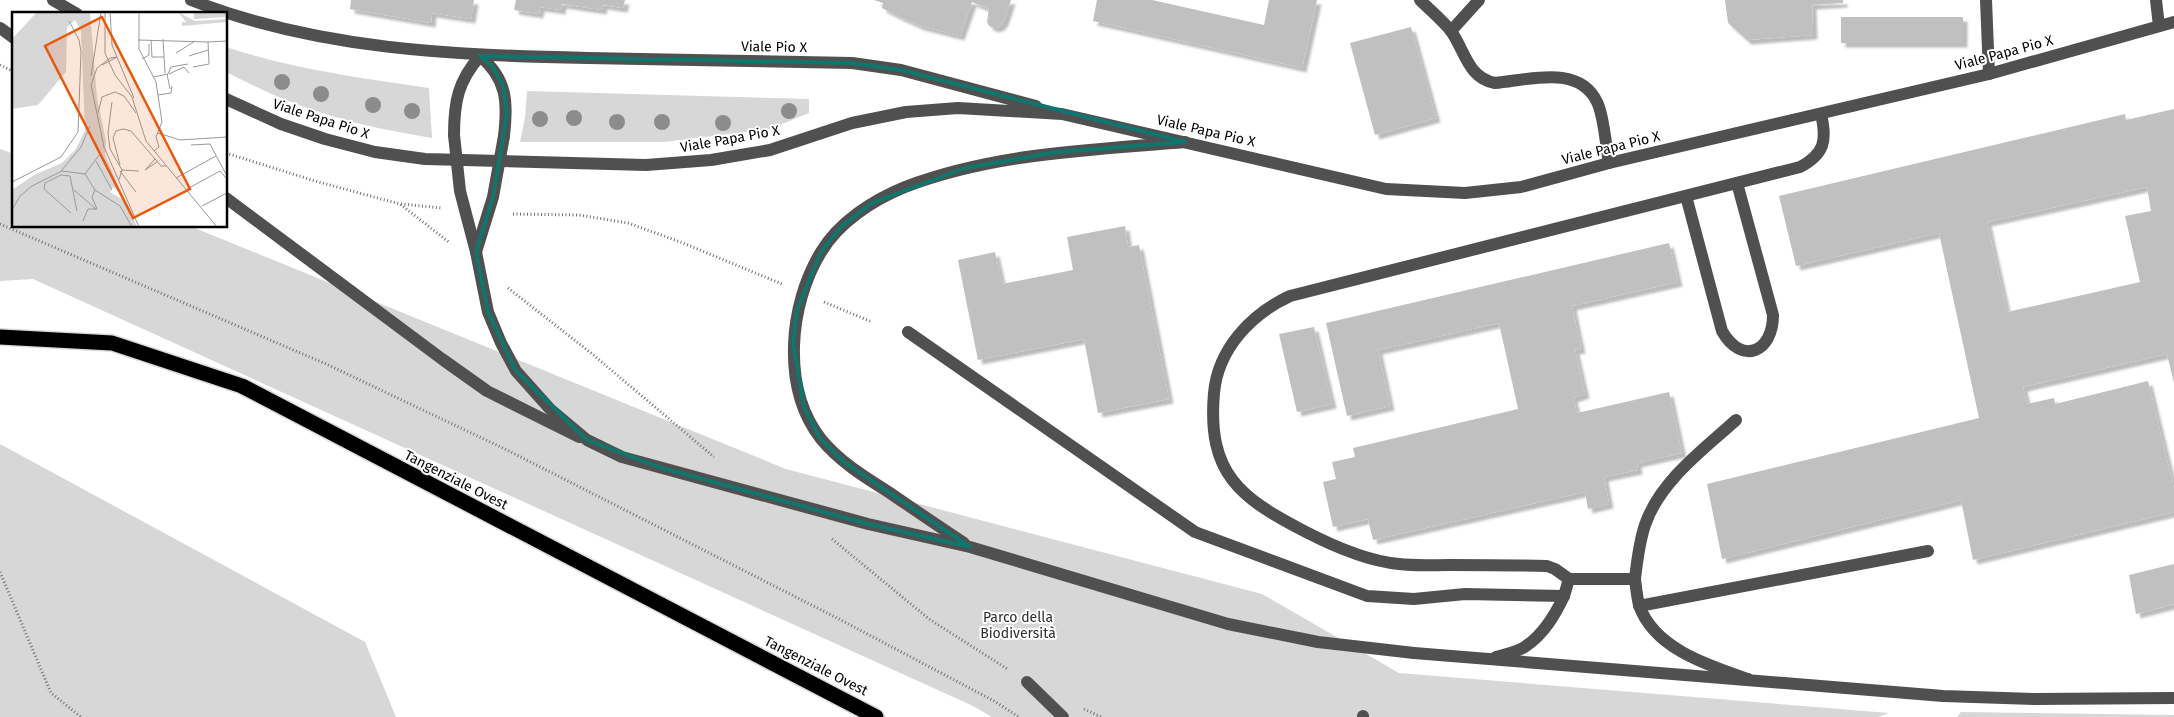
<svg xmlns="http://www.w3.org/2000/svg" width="2174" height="717" font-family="'Fira Sans',sans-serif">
<defs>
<filter id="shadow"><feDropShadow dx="4.5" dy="4.5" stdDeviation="1" flood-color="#0004"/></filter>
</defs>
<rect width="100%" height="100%" fill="#fff"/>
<!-- green -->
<g fill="#d7d7d7">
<path d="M226,47C293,69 360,78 429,88L432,138C382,130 332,119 286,100C266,92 246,82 226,72Z"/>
<polygon points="527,91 809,99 809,113 770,129 664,142 520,142 525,118"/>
<polygon points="0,149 14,154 14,226 190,226 786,469 1262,594 1399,673 1889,713 1878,717 992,717 973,706 33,279 0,281"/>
<polygon points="0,444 365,642 396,717 0,717"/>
<polygon points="1961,712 2174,715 2174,717 1957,717"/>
</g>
<!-- building -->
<g fill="#c0c0c0" fill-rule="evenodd" filter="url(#shadow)">
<polygon points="351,0 474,0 471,19 432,13 431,23 350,9"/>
<polygon points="516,0 625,0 623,8 603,5 602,10 562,4 561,10 540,7 539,14 514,10"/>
<polygon points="874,0 1011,0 1004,21 1000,26 995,28 989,26 987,22 989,9 972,2 960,36 920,26 900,17 882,8 883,3"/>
<polygon points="1097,0 1152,0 1264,25 1269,0 1317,0 1302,68 1093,21"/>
<polygon points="1725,0 1843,0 1843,3 1812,5 1813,35 1747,40 1728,23"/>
<rect x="1841" y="17" width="122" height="26"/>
<polygon points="1411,27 1436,118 1375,135 1350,43"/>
<path d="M2174,109V383L2167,354L2023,387L2027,404L2054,398L2055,404L2148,381L2174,489V512L1973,560L1961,500L1722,559L1707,484L1979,418L1939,233L1796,266L1779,196L2125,114L2126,120ZM2147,187L2151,211L2125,216L2140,282L2007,312L1987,222Z"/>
<polygon points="1125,226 1128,247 1139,245 1169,399 1098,413 1084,339 978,360 958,260 995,252 1002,284 1073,270 1067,237"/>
<polygon points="1669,243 1678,282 1572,306 1581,349 1575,350 1585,394 1573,398 1577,413 1669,392 1682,453 1637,463 1638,470 1604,477 1609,504 1588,509 1585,492 1373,540 1368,519 1333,527 1323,482 1336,479 1332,462 1355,457 1353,448 1518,409 1499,323 1378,350 1390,406 1347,416 1326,323"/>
<polygon points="1314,327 1332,404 1297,412 1279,334"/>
<polygon points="2174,564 2174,604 2136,614 2129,575"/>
</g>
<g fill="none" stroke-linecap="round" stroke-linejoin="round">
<!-- highway casing -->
<g stroke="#dbdbdb" stroke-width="18">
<polyline id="highway" points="0,337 112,343 242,386 876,717"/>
</g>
<!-- path -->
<g stroke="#727272" stroke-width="3" stroke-dasharray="1 2.5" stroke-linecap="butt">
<polyline points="0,65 14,72"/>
<polyline points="226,153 315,181 400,204 450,243"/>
<polyline points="401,204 442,208"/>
<polyline points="513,214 579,215 628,223 683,243 782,284"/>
<polyline points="0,224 326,364 507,450 839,619 994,701 1019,717"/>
<polyline points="508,288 591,353 714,457"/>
<polyline points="824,302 872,322"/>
<polyline points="832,539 929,619 1009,670"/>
<polyline points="0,572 51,693 81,717"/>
<polyline points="1084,709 1101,717"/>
</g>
<!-- minor -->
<g stroke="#505050" stroke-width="12">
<polyline points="53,0 77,14"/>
<path d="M191,0C318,50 454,55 588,58C676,60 764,61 852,63L901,70L1036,106"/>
<path d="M1420,0C1430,10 1442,20 1451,31C1465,51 1468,78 1495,83C1529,80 1579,64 1597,102C1604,115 1606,148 1609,163"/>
<polyline points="1986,0 1989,74"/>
<polyline points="2156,0 2159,26"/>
<polyline points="0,28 14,38"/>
<polyline points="1451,31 1479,0"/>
<path d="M480,56C507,79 508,102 504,136"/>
<polyline points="226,99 281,124 325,139 375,152 425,159 646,165 711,160 770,150 852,123 906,112 958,108 1062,114 1386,189 1465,193 1521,187 1609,163 1989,74 2174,22"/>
<path d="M454,135C454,102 458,81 480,56"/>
<path d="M1686,196L1722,331C1742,366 1773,352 1773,315L1737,183"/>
<polyline points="226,198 442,359 487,391 579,437"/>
<path d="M908,332L1195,532L1367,596L1414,599L1465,594L1564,596L1569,579H1635C1636,587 1637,597 1639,605C1654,649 1710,666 1748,679"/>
<path d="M1569,579L1555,569L1547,566C1514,565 1481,565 1449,565C1432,565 1415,566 1399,564C1367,561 1335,547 1306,532C1240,498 1207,474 1214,393C1218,349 1251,314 1290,296L1800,167C1825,154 1827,140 1821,114"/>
<path d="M1635,579C1637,561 1639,543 1645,525C1660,481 1703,450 1736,420"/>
<polyline points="1639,606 1928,551"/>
<polyline points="1414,653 1943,696 2035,699 2174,698"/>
<path d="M1496,657C1506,654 1518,652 1526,646C1544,634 1555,615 1564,596"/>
<polyline points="1027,682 1063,717"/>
<polyline points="1363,716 1363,717"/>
</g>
<!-- highway -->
<use href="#highway" stroke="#000" stroke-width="15"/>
<!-- minor-bridge -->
<g stroke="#505050" stroke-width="12">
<polyline points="454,135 460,191 476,252 488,312 501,343 516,371 550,409 587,440 622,457 868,524 970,547 1228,624 1318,642 1414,653"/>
<polyline points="476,252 493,197 504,136"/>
<path d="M964,543C938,526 912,508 887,491C863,476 839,461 821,439C781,388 789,304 821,252C839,222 873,200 905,187C994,153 1091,150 1185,142"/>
</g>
</g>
<!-- trees -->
<g fill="#8c8c8c">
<circle cx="282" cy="82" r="8"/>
<circle cx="321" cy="94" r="8"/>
<circle cx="373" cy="105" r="8"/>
<circle cx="412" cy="111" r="8"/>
<circle cx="789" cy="111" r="8"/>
<circle cx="574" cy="118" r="8"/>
<circle cx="540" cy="119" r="8"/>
<circle cx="617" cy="122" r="8"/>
<circle cx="662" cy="122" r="8"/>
<circle cx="723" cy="123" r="8"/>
</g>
<!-- marked area -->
<path fill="none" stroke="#0f766e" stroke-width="4" stroke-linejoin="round" d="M480,56L852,63L901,70L1185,142L1057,152L965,168L872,203L841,227L821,252L797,310L793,343L804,407L820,438L844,462L970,547L868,524L662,468L587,440L516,371L488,312L476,252L493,197L507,113L503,85L492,66Z"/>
<g text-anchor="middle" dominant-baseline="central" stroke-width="4" stroke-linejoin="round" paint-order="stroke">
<!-- street labels -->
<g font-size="14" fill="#000" stroke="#fff">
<text transform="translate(774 47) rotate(1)">Viale Pio X</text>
<text transform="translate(2004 53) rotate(-15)">Viale Papa Pio X</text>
<text transform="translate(321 119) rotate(18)">Viale Papa Pio X</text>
<text transform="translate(1206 131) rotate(13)">Viale Papa Pio X</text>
<text transform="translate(730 139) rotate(-10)">Viale Papa Pio X</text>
<text transform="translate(1611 148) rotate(-14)">Viale Papa Pio X</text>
<text transform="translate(456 480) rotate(27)">Tangenziale Ovest</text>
<text transform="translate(816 666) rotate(27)">Tangenziale Ovest</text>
</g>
<!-- park labels -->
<g font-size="14" fill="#2e2e2e" stroke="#fff">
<text x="1018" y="617">Parco della<tspan x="1018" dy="16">Biodiversità</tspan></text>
</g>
</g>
<!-- overview -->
<g transform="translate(12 12)">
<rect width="215" height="215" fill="#fff"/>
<path d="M25,0H78L85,86L94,129L93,143L110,183L101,175L98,180L113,189L125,215H0V178L22,163L50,151L64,137L73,118L69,19L63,8L55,15L54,60L26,93L0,97V27ZM166,0L183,9L215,7V10L170,14V10H174ZM182,0H215V5L182,7Z" fill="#d7d7d7"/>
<path fill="none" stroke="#999" stroke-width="1" d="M93,0V41L103,63L120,85L134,129L205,215M98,0L100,33L122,86M127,0V37L144,70L150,110L144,125L147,135L142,139M151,27L153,61M126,28L196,30M139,28L140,45H152M164,41L183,29M177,44L196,38M105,45L98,46L85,56L79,73L92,135L127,215M130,47L137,43V32M90,53L105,45M181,55L197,52L196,30L215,29M155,62L158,77M157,62L172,55L177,61M79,64L89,0M141,65L156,62L159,55L176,52M146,83L159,81L160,74M100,90L96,121L98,137L110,158L107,168M86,101L90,85L103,80L112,84L124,101M146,121L168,128L215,125M179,133L198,132L215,164M143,147L133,158L145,150M84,149L100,178M108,153L101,126L104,119L111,117L119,119L149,154H154M110,158L127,159M49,159L69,135L78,114M108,159L124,180M73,162L83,178L108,194L120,215M164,166L204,144M0,170L49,145L66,120L69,40L67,28L57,9M175,177L208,159L215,167M62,178L84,197M190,194L215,181M0,198L8,184L20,174L50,159L73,162L88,142M59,201L32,177L33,171L49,163L58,164L65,199M71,209L76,197H85L80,185L83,178"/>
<path fill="#e8590c" fill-opacity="0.15" stroke="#e8590c" stroke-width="2.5" d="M90,5L178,177L121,206L33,34Z"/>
<rect width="215" height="215" fill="none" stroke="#000" stroke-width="2.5"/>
</g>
</svg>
